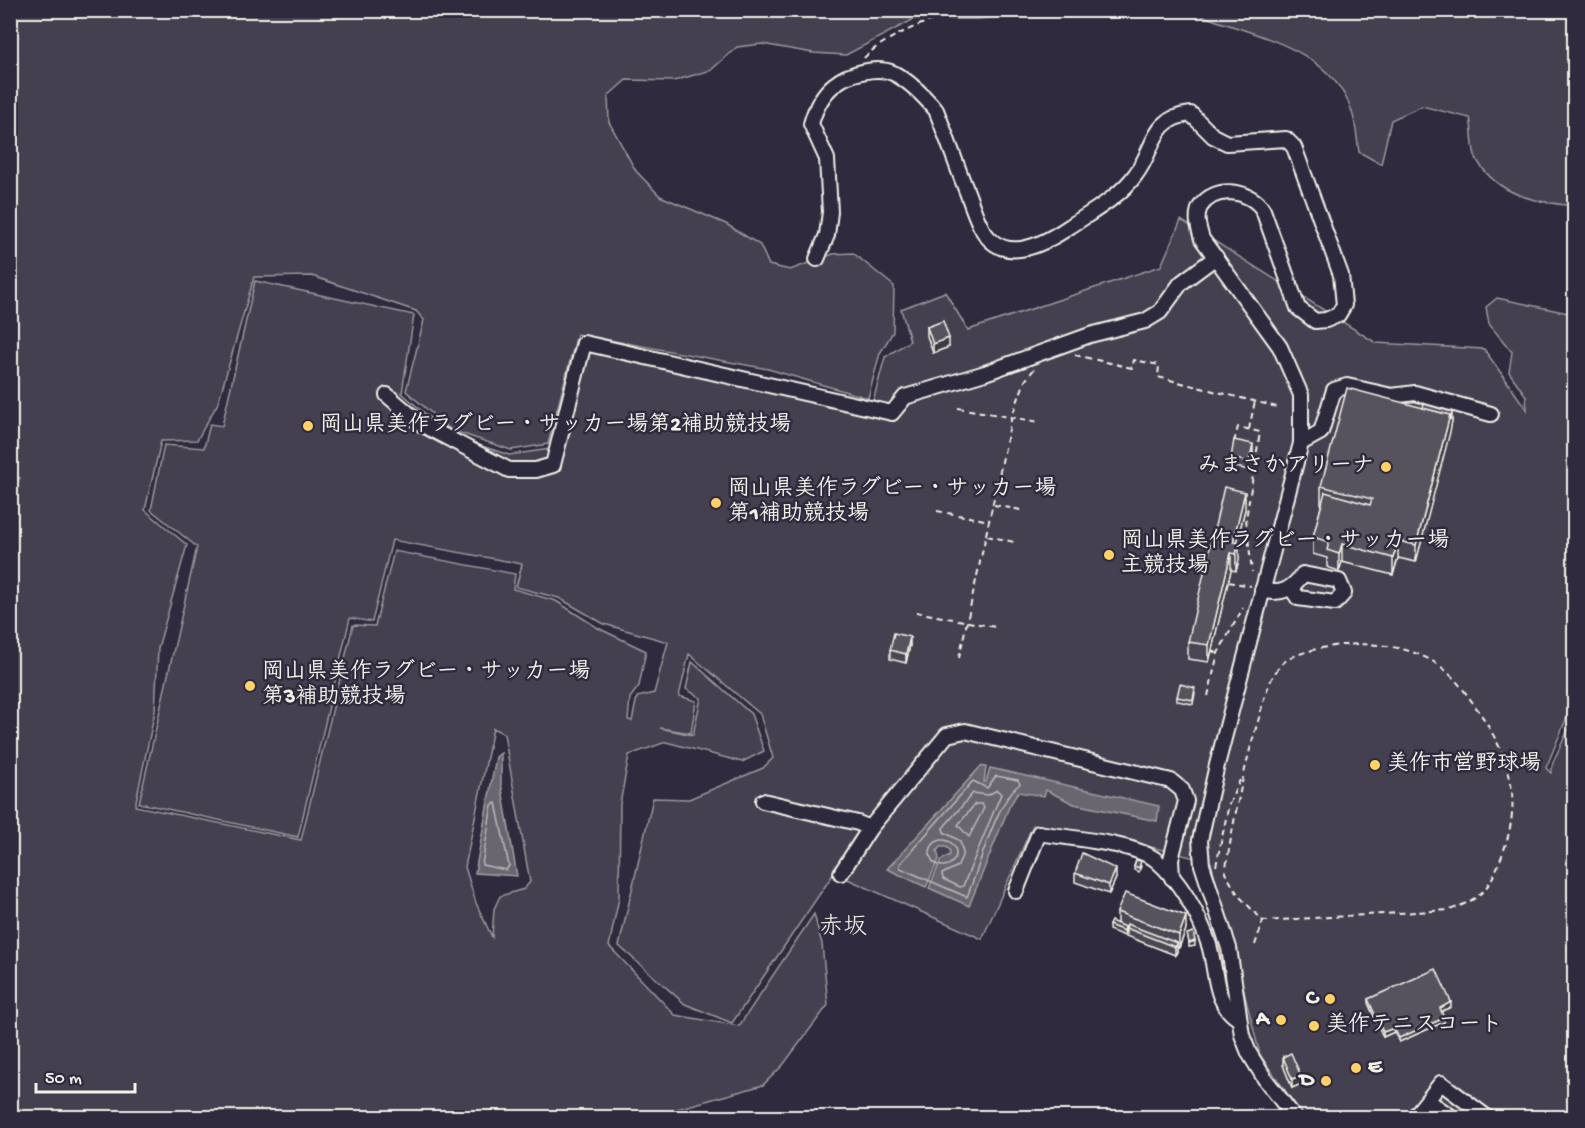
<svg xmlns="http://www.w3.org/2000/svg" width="1585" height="1128" font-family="'Gochi Hand','Klee One',sans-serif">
<rect width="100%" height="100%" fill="#2f2a3d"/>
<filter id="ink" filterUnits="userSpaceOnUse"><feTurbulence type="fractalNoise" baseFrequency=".0167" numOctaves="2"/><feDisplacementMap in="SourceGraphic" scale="12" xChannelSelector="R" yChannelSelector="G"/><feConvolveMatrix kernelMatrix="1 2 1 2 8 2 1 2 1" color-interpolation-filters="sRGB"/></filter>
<g filter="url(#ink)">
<!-- green -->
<g fill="#454050" stroke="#9c989c" stroke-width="1.5" fill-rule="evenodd">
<path d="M11,11H1059L978,19H914L846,55L813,53L762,44L737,47L711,70L674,81L626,80L608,96L609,122L636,171L660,196L726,224L760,245L769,265L790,270L833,254L853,253L894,286L893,332L880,353L868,398L768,369L577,334L548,444L511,450L451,430L406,391L424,320L416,311L312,276L254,277L218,403L197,440L161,441L145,510L187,545L158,648L155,711L135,806L301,840L353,625L375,626L394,551L515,574L513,589L556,601L598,628L646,651L639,686L630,698L628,720L632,721L637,697L654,693L668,642L604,624L559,598L516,587L522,564L392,540L372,622L350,618L298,837L139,803L197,547L151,510L164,445L204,448L210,424L222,426L255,281L414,315L402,393L449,435L509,455L550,449L580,338L872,405L885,357L910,341L901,309L945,292L968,330L1161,266L1181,220L1376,343L1484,349L1527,410L1526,396L1509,372L1512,352L1489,324L1486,307L1497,298L1568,313L1574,310V700L1546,768L1551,773L1553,762L1574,717V1117H1304L1260,1055L1211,862L1135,843L1033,825L982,939L834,873L732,1023L685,1004L619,946L653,798L689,799L763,768L773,758L760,714L689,654L679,696L696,701L691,733L660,728L693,735L701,698L686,689L692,662L751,714L764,751L742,762L666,742L629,755L620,804L619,898L609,946L675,1015L739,1026L814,914L822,944L828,1005L783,1065L763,1085L645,1118L11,1117L10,496L20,478L10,474ZM493,728L504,734L530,882L524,889L500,896L494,909L492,937L476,903L465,867Z"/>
<path d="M1190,11H1574V206C1536,202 1498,196 1477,160C1471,150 1473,130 1470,118L1422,106L1391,120L1381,164L1359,152C1357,139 1356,124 1352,112C1330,44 1246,35 1190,11Z"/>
</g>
<!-- water -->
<g fill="#6a6670" stroke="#a19ea0" stroke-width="1.5">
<polygon points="501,753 501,783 517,876 475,873 496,757"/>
<polygon points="981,766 986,767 984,782 986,782 990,768 1159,806 1157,821 1074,804 1046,790 1044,796 1018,792 1009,807 969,906 929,888 941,860 950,855 950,850 946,847 940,847 937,851 939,859 926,887 887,869"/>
</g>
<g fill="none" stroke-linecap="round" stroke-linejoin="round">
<!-- shore -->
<g stroke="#bdb9b8" stroke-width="1.5">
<path d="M996,776L1018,780L1020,784C996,801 979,868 967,897L900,868V864L973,781L987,788Z"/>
<polygon points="997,790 1001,794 963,886 960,887 943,879 942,874 958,866 963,853 960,841 944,832 943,828 973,793 988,795"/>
<polygon points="496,803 509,866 506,870 482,865 492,805"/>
<polygon points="975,804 982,804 984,808 969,837 958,825"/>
<circle cx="943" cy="853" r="13"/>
</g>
<!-- minor casing -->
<g stroke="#f4f1e8" stroke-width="18">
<g id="minor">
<path d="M817,259L827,235L830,212L827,159L811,124C815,109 822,94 835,84C848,73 877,66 893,73C910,81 924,96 936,110C946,135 955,161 965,187C970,199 974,213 980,225C1000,267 1041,246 1069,227C1093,211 1120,197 1136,174C1156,147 1151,118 1191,114L1213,136L1227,143L1286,139L1294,147L1341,275L1344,305L1338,315L1326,320L1315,321L1298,308L1263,210C1251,190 1215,184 1200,207C1195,217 1199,229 1202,239L1280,347L1301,395V443L1217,765L1200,840L1202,865L1229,948L1242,1035L1249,1053L1265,1079L1295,1118"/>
<polyline points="387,395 421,424 509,470 536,470 553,465 584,343 892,413 905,397 985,373 1090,335 1145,321 1160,312 1181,283 1216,257"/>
<polyline points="1301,443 1321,432 1334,390 1347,386 1392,396 1415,393 1491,414"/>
<path d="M1262,590C1281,596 1292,589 1303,574L1339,581L1344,593L1335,603L1298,598L1292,589"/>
<polyline points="763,801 858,823 870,828"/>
<polyline points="841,873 870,828 947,735 965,731 1171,781 1182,790 1186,801 1171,859 1172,878"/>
<path d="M1016,891L1039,833C1067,838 1135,843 1156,860C1179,879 1200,916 1209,945C1217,971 1213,1004 1239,1019"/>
<polyline points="1428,1101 1453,1118"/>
<polyline points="1413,1118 1441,1083 1488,1118"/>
</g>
</g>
<!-- path -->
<g stroke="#f4f1e8" stroke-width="2" stroke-dasharray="6 4.5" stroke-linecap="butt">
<path d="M864,58C884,36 938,16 967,10"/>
<polyline points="1075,355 1132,368 1134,360 1159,365 1158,377 1277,407"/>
<polyline points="958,408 1039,422"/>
<polyline points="1249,429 1255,401"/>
<polyline points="1234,442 1238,427 1260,432 1246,519 1252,572"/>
<polyline points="994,505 1021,510"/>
<polyline points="937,511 990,521"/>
<polyline points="987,536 1014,542"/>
<polyline points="1228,582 1251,586"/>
<polyline points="916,612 995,627"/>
<polyline points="1211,651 1218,653"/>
<polyline points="959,658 1012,416 1025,381 1034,369"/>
<polyline points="1208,696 1218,653 1243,608"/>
<polyline points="1216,866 1229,804 1240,780"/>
<path d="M1255,945L1263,921L1239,896L1225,873C1234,820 1243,769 1259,718C1264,699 1268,679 1282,664C1292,653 1327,646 1342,645C1376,642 1418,647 1445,670C1459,682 1470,699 1480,713C1512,762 1523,801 1501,858C1489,889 1482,898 1450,910L1263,921"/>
</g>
<!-- minor -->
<use href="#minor" stroke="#2f2a3d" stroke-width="14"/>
</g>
<!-- wall -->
<g fill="#4a4752" stroke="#f4f1e8" stroke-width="1.5">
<polygon points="927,327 949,347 933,353 927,336"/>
<polygon points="1452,421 1416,562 1398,558 1393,575 1342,562 1339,571 1327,567 1327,558 1313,554 1313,537 1322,503 1321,503 1321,486"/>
<polygon points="1253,453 1249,470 1231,466 1231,458"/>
<polygon points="1245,509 1237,543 1239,560 1236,571 1231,570 1209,662 1188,659 1188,642"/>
<polygon points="910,645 906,663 890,659 890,650"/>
<polygon points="1195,693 1193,704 1177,701 1177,697"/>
<polygon points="1134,866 1141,866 1139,872 1134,870"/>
<polygon points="1075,873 1116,878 1109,894 1075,882"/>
<polygon points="1117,912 1186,929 1179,948 1177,947 1177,952 1175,955 1126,936 1126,928 1125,927 1124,936 1109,930 1109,925 1117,924"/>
<polygon points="1368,999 1451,1007 1441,1011 1444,1022 1399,1042 1394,1032 1383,1037 1368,1003"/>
<polygon points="1283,1057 1301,1084 1292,1088 1283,1065"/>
</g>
<!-- shaded-wall -->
<g fill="#3c3942" stroke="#f4f1e8" stroke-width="1.5">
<polygon points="949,338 949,347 933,353 933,344"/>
<polygon points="1452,412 1452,421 1450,432 1416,562 1416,545 1450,415"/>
<polygon points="1253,444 1253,453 1249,470 1249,462"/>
<polygon points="1245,492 1245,509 1234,554 1233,542"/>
<polygon points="1398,541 1398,558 1393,575 1393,558"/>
<polygon points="1239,543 1239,560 1236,571 1236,554"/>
<polygon points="1342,544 1342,562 1339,571 1339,554"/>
<polygon points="1231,553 1231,570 1209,662 1209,645"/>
<polygon points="910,637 910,645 906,663 906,654"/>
<polygon points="1116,869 1116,878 1109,894 1109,885"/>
<polygon points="1186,916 1186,929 1179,948 1179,935"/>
<polygon points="1195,941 1195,946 1189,947 1189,943"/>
<polygon points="1177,943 1177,952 1175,955 1175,947"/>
<polygon points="1451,1002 1451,1007 1440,1012 1440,1008"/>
<polygon points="1444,1018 1444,1022 1399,1042 1399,1038"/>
<polygon points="1394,1028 1394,1032 1383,1037 1383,1032"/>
<polygon points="1301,1076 1301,1084 1292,1088 1292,1079"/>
</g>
<!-- building -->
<g fill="#56525f" stroke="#f4f1e8" stroke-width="1.5">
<polygon points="943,321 949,338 933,344 927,327"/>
<polygon points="1347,388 1450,415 1416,545 1398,541 1393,558 1342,544 1339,554 1327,550 1329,542 1313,537 1325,492 1370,505 1372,499 1321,486"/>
<polygon points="1424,404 1452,412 1450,420 1450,415 1423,408"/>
<polygon points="1234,440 1253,444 1249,462 1231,458"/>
<polygon points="1224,487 1245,492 1233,542 1239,543 1236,554 1231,553 1209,645 1188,642"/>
<polygon points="894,633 910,637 906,654 890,650"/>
<polygon points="1180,684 1195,688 1193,700 1177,697"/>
<polygon points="1082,853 1116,869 1109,885 1075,873"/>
<polygon points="1136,860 1141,861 1139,868 1134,866"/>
<polygon points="1125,893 1186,916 1179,935 1117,912"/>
<polygon points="1111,921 1125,927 1124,931 1109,925"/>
<polygon points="1127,924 1177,943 1175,947 1126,928"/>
<polygon points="1193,932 1195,941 1189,943 1187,934"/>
<polygon points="1436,969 1451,1002 1440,1008 1444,1018 1399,1038 1394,1028 1383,1032 1368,999"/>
<polygon points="1291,1053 1301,1076 1292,1079 1283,1057"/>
</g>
</g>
<!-- markers -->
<g fill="#ffd166" stroke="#2f2a3d" stroke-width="2">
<circle cx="308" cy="426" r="6"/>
<circle cx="1386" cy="467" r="6"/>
<circle cx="716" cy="503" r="6"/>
<circle cx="1109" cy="555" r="6"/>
<circle cx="250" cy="686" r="6"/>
<circle cx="1375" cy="765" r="6"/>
<circle cx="1330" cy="999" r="6"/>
<circle cx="1281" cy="1020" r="6"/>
<circle cx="1314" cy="1026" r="6"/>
<circle cx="1356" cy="1068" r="6"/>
<circle cx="1326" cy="1081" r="6"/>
</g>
<g text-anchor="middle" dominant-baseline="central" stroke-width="5" stroke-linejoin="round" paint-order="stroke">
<!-- poi labels -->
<g font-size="22" font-weight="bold" fill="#f4f1e8" stroke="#2f2a3d" text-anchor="start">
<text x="320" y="426">岡山県美作ラグビー・サッカー場第2補助競技場</text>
<text x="1374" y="467" text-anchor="end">みまさかアリーナ</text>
<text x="728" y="490">岡山県美作ラグビー・サッカー場<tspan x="728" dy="25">第1補助競技場</tspan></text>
<text x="1121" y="542">岡山県美作ラグビー・サッカー場<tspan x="1121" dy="25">主競技場</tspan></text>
<text x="262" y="673">岡山県美作ラグビー・サッカー場<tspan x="262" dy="25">第3補助競技場</tspan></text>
<text x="1387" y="765">美作市営野球場</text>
<text x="1318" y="999" text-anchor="end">C</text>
<text x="1269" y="1020" text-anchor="end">A</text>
<text x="1326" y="1026">美作テニスコート</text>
<text x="1368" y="1068">E</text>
<text x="1314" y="1081" text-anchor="end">D</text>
</g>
<!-- neighbourhood labels -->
<g font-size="24" fill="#f4f1e8" stroke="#2f2a3d">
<text x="843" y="928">赤坂</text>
</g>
</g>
<!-- margin -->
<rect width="1585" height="1128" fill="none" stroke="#2f2a3d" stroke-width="36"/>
<rect x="18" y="18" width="1549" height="1092" fill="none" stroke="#f4f1e8" stroke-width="2" filter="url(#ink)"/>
<!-- scale -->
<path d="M36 1083v9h99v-9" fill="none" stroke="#f4f1e8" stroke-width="3"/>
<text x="45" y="1083" font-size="18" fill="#f4f1e8" stroke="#2f2a3d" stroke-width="4.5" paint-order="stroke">50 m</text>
</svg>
